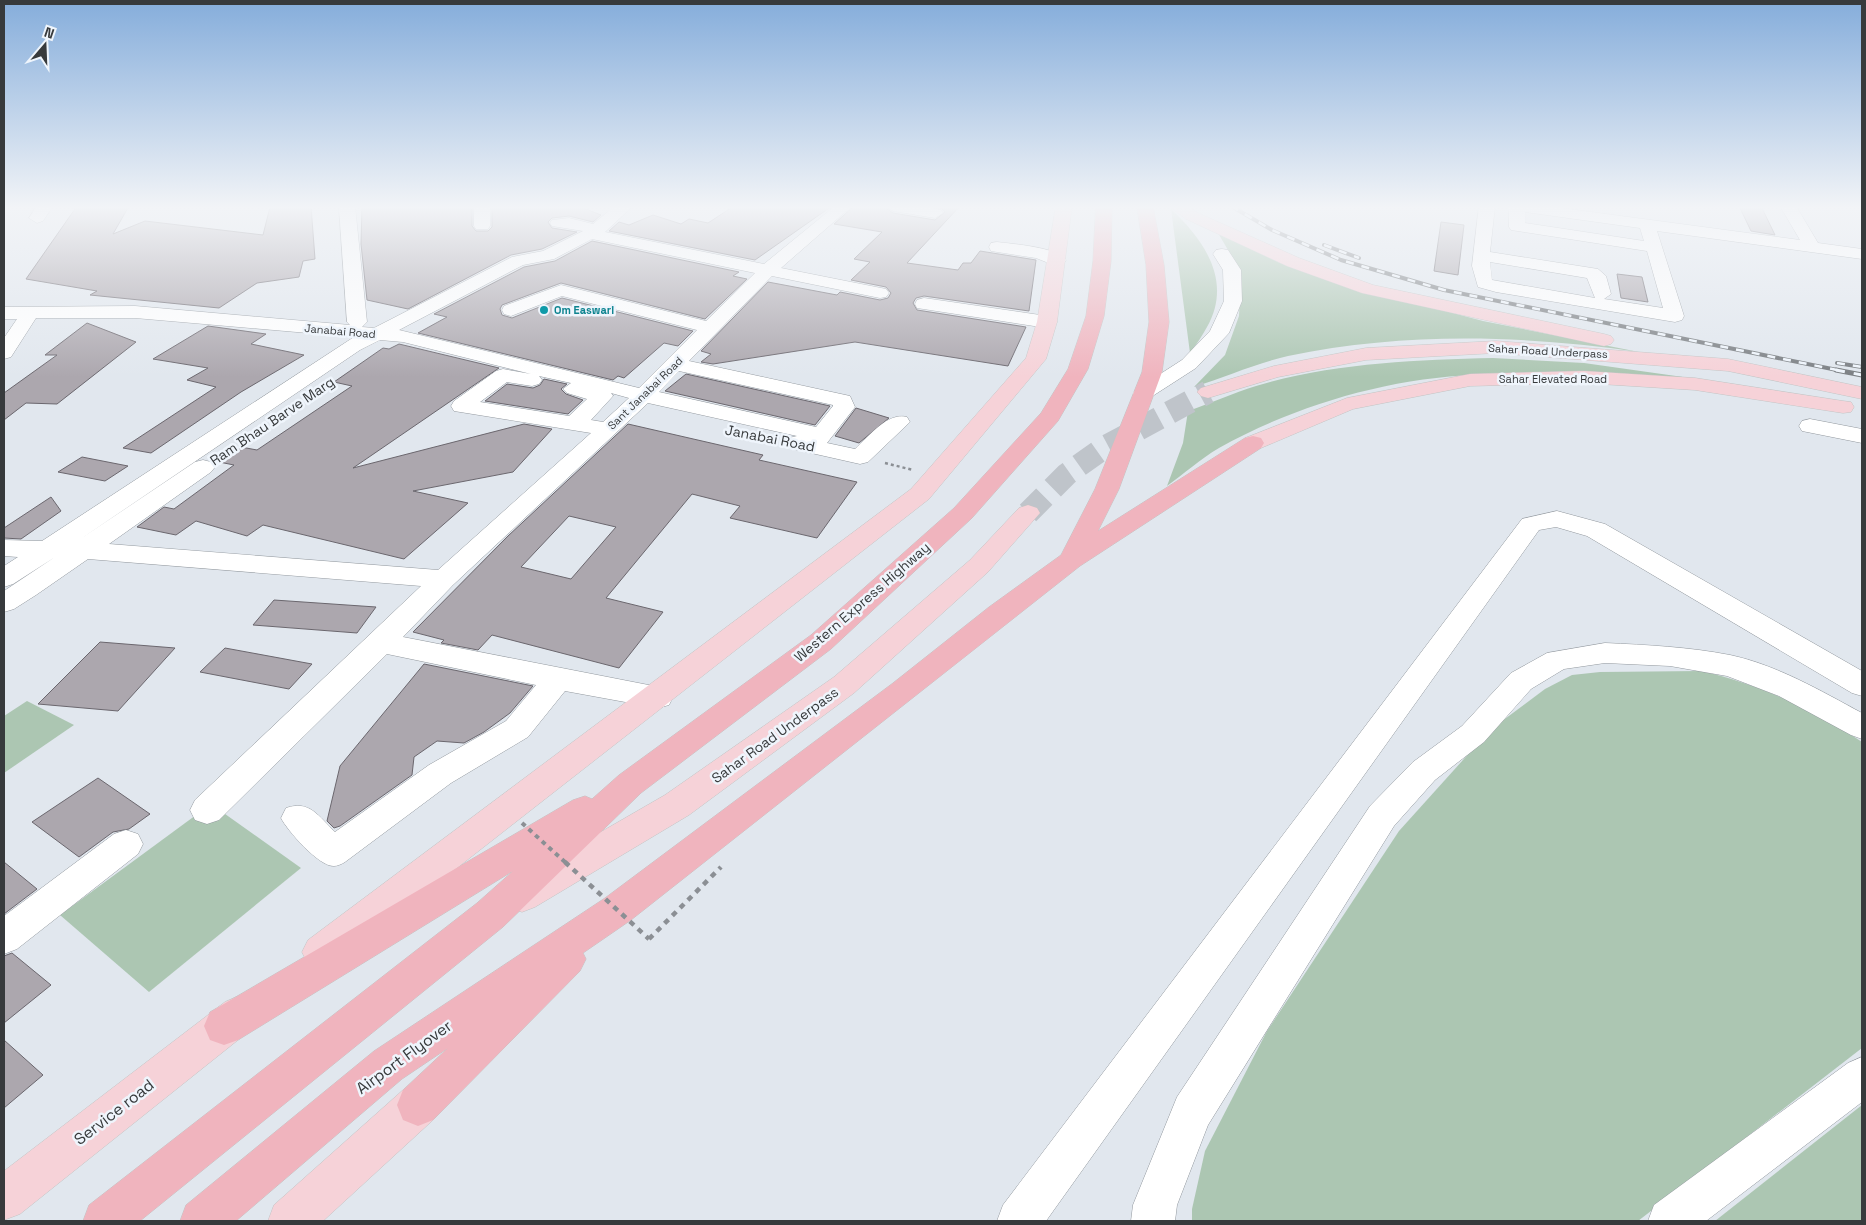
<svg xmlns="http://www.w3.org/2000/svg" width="1866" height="1225" font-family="'Space Grotesk',sans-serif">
<rect width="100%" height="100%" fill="#e1e7ee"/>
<!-- green -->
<g fill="#acc6b2">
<path d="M1171,209C1204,240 1233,281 1207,327C1202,336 1196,345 1190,353Z"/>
<path d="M1218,233L1280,263L1340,283L1483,321L1639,352C1523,335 1404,332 1288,356C1257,363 1225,377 1194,387L1225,355L1239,316L1241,272Z"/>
<path d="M1493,358L1584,363L1683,377C1614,377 1544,373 1475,375C1388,378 1294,406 1219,448C1200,459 1184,474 1167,486L1183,443L1188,411C1211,403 1233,393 1256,386C1333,363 1414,360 1493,358Z"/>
<path d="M1701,671C1762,685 1809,708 1862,742V1048L1638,1221H1192V1209L1205,1151L1267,1031L1399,831L1490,730L1545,689L1572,675L1600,672Z"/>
<polygon points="27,701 74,725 4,773 4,716"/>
<polygon points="211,804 301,868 149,992 60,915"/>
<polygon points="1862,1105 1862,1221 1715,1221"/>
</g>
<!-- building -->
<g fill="#aca7ae" stroke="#6b676e" fill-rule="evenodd">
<polygon points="77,206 129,206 113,234 145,221 263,235 270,207 311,206 315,259 303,261 299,277 257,283 219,308 90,295 97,291 26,279"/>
<polygon points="362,206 472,206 472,226 476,231 488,231 492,227 492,206 578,206 601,215 593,222 569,216 552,218 548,222 552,228 577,232 542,249 511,255 408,309 367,300 361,244"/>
<polygon points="734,206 832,206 755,260 609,231 619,222 629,225 653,215 681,224 689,219 708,223"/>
<polygon points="854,206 883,206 893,213 935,220 945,212 941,208 929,206 960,206 907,263 958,270 963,263 971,263 980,251 1036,260 1029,311 924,296 916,298 913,303 917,310 1026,327 1008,366 855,342 713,364 701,362 711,354 701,351 768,282 837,295 840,292 880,300 888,298 891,293 886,287 851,280 870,262 854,259 882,232 834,224"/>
<polygon points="1739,206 1761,206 1775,235 1751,231"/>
<polygon points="1441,222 1464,225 1458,275 1434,271"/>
<polygon points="592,241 739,272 733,276 747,279 705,319 561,283 502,305 500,309 502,315 512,318 562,298 693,331 678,346 664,343 624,378 618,376 613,380 418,333 447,317 434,314 524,267 555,261"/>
<polygon points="1617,274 1642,277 1648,302 1621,298"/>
<polygon points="87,323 136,342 57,404 26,403 4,420 4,393 57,355 45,355"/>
<polygon points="208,326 266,334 251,344 304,355 241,392 151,453 123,448 216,387 187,380 208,368 153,359"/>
<polygon points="399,344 499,368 353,468 524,424 552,429 513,472 413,491 468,503 404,559 263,525 247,536 196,521 176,535 137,527 164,507 174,509 234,465 219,462 241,447 257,450 352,386 334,382 383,348 389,349"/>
<polygon points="686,374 830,406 815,425 665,391"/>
<polygon points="544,379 567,384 561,389 566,394 583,400 568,414 485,401 507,384 533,388 540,385"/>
<polygon points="856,408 889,418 859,443 835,436"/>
<path d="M628,424L763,455L759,460L857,482L817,538L730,518L740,506L692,494L606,598L663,612L619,668L492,635L478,650L441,643L444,640L413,632L508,536ZM569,516L616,527L571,579L521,567Z"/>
<polygon points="82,457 128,466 105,481 58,472"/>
<polygon points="51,497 61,511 21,539 4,538 4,528"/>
<polygon points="274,600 376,607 357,633 253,625"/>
<polygon points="100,642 175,648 118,711 38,704"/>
<polygon points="225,648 312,664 289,689 200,672"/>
<polygon points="424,664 533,686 510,713 484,732 464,743 437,741 414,757 412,775 340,826 334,828 327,821 340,766"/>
<polygon points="98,778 150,814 129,829 113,832 79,857 32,822"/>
<polygon points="4,862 37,889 4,914"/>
<polygon points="12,953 51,985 4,1023 4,956"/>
<polygon points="4,1040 43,1075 4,1108"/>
</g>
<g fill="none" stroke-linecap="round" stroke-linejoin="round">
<!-- major-tunnel -->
<polyline stroke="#bfc4ca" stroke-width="23" stroke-dasharray="23 12" stroke-linecap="butt" points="1028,513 1067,474 1105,447 1208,392"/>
<!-- minor casing -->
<g stroke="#92989e" stroke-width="1">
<g id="minor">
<polygon points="37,206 53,206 43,221 37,223 29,218"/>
<path d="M339,206H355L367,322L362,327L374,328L512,257L543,251L583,231L552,226L550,223L552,220L569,218L593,224L615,206H633L605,232L764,264L835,206H852L781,268L886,289L889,293L886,297L880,298L772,276L689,361L850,396L855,407L827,443L855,449C869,437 887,412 907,417L910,422L868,462L860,464L789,448L786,443L789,438L797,436L648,403L453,585L403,637L669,689L673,697L669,705L658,708L565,691L528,737L451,783L345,862C342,864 337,866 334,866C319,867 287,830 281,818L286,808C310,800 318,816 335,832L429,765L506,721L536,685L387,654L219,820L207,824L195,820L190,810L195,800L421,586L88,559L36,595L14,609L4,612V591L55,557L13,584L4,587V566L18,557L4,556V540L42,541L354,337L135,318H36L11,357L4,359V338L17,319H4V307L135,306L350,325L347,322ZM592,239L755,273L706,321L561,285L504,306L502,310L504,314L511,316L562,296L697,330L639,388L399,330L523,265L554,259ZM380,340L403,342L531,374L503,369L496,371L454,401L451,406L454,411L591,433L438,570L109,544L211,472L215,467L211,462L203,460L195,462L76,542L360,350ZM679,371L833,405V406L816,427L659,392ZM539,376L571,383L563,389L567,393L587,399L569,416L480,402L507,382L532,386L539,384L542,380ZM611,393L629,398L603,422L591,420L613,396Z"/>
<polygon points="474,206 490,206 490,226 488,229 476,229 474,226"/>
<polygon points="885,206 920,206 941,210 943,213 935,218 893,211"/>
<path d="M1479,206H1495L1490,252L1598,269L1606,276L1611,294L1604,299L1663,308L1647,251L1511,230L1509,227V210L1505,206H1546L1800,240L1780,206H1796L1818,243L1862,249V259L1657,231L1684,316L1682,320L1675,322L1496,292L1478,287L1472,266ZM1525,212L1640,228L1644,241L1525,223ZM1490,262L1587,278L1595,298L1492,280Z"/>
<path d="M997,242C1013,244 1057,247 1066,260L1063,264H1051L1036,258L991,251L989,247L991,243Z"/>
<polygon points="1222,249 1228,250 1241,270 1242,301 1229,333 1196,368 1151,397 1144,399 1137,397 1133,393 1137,389 1182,360 1210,331 1224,301 1223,270 1213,254 1216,250"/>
<polygon points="924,298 1047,316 1054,318 1057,322 1054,326 1047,328 917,308 915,304 917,300"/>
<polygon points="1810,419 1862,429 1862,443 1802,431 1799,426 1802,421"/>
<polygon points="1557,511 1605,524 1862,671 1862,696 1852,693 1587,536 1556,527 1539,530 1046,1221 997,1221 1003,1205 1522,519"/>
<path d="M1605,643C1647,645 1689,647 1730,655C1777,665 1821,691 1862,713V739L1851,735L1779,696L1727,676L1670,666L1605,663L1564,669L1531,689L1484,742L1435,780L1394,826L1208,1125L1177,1205L1175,1221H1131L1133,1205L1177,1097L1370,806L1413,762L1462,726L1511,673L1547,653Z"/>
<polygon points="126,830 138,834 143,844 138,854 17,949 4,954 4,916 114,834"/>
<polygon points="1862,1057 1862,1102 1706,1221 1648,1221 1654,1205 1848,1063"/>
</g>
</g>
<!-- major casing -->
<g stroke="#c3c4c4" stroke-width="1">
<g id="major">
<polygon points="1056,206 1072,206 1057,322 1046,359 929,499 334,964 321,969 308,964 302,952 308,940 911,489 1026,358 1037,322"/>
<polygon points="1169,206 1187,206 1198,213 1299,258 1373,285 1604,334 1611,336 1614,340 1611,344 1604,346 1362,293 1287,266 1186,219"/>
<polygon points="1496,341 1728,359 1862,387 1862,399 1728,371 1496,353 1366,360 1278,377 1208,398 1201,396 1197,392 1201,388 1274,366 1366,348"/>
<polygon points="1584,371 1695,378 1843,401 1851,402 1854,407 1851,412 1843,413 1695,390 1584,383 1470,386 1353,409 1261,448 1253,450 1245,448 1242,443 1245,438 1347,398 1470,374"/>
<polygon points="1028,505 1037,508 1040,513 988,572 854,693 689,815 535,907 522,912 509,907 504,896 509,885 665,795 834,677 970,560 1019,508"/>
<polygon points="239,996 253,1002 259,1015 253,1028 20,1214 4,1220 4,1171 225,1002"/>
<polygon points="418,1084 433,1090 439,1105 433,1120 323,1221 268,1221 274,1205 403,1090"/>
</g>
</g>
<!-- highway casing -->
<g stroke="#c3c4c4" stroke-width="1">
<g id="highway">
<polygon points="1096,206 1112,206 1111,261 1104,316 1088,369 1058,421 972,518 831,649 641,793 503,927 140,1221 83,1221 89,1205 477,903 513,871 238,1040 224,1045 210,1040 204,1026 210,1012 573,800 585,796 592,799 619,775 811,635 954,508 1041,413 1068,369 1086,316 1093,261"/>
<polygon points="1137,206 1153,206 1164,265 1169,322 1162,372 1119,489 1098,531 1245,438 1253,436 1261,438 1264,443 1261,448 1080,566 631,920 583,953 586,959 580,971 433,1120 418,1126 403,1120 397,1105 403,1090 448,1048 402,1079 236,1221 180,1221 186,1205 374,1051 605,898 893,683 989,607 1061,555 1095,489 1142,372 1149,322 1146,265"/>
</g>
</g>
<!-- path-far1 -->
<polyline stroke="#8b8f94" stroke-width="2.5" stroke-dasharray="3 3" stroke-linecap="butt" points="885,463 913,470"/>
<!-- path -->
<polyline stroke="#8b8f94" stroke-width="4.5" stroke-dasharray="5.5 5.5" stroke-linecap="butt" points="649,939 721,867"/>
<!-- minor -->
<use href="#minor" fill="#fff" fill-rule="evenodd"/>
<!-- major -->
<use href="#major" fill="#f6d2d8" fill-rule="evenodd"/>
<!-- highway -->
<use href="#highway" fill="#f0b4be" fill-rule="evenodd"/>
<!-- rail-far1 casing -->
<g stroke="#7c8084" stroke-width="4">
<g id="rail-far1">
<polyline points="1231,206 1272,230 1341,260 1444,290 1842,371"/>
<polyline points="1324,245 1359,258"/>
<polyline points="1837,363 1862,367"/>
</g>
</g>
<!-- rail casing -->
<g stroke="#7c8084" stroke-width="5">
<polyline id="rail" points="1836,370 1862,375"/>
</g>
<!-- rail-far1 -->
<use href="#rail-far1" stroke="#eff5fc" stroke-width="2.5" stroke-dasharray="8" stroke-linecap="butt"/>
<!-- rail -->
<use href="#rail" stroke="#eff5fc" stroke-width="3" stroke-dasharray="9" stroke-linecap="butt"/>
<!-- path-bridge-far1 -->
<polyline stroke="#8b8f94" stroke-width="4" stroke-dasharray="4.5 4.5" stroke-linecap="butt" points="522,823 566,863"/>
<!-- path-bridge -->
<polyline stroke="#8b8f94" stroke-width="4.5" stroke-dasharray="5.5 5.5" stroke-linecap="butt" points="565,862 649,939"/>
</g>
<!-- sky -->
<linearGradient id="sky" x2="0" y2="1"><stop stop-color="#85addb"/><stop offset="0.55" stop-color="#f2f4f7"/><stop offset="1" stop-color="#f2f4f7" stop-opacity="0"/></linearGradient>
<rect width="1866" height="377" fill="url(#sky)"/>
<!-- markers -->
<circle fill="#0f9aa8" stroke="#eff5fc" stroke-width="2" cx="544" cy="310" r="5"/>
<g text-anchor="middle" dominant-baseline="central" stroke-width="5" stroke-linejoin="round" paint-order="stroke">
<!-- far-culture labels -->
<g font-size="11" font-weight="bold" fill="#0d838f" stroke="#eff5fc" text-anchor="start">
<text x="554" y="310">Om Easwari</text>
</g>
<!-- far-street labels -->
<g font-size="11" fill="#373a3c" stroke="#eff5fc">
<text transform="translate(340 331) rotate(5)">Janabai Road</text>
<text transform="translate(1548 351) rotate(3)">Sahar Road Underpass</text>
<text x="1553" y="379">Sahar Elevated Road</text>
<text transform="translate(645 393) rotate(-44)">Sant Janabai Road</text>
</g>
<!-- street labels -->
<g font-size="14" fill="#373a3c" stroke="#eff5fc">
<text transform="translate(272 421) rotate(-34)">Ram Bhau Barve Marg</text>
<text transform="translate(770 438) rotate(11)">Janabai Road</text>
<text transform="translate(862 602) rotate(-41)">Western Express Highway</text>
<text transform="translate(775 735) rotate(-36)">Sahar Road Underpass</text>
</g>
<!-- near-street labels -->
<g font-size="16" fill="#373a3c" stroke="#eff5fc">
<text transform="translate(404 1057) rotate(-36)">Airport Flyover</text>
<text transform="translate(114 1112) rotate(-38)">Service road</text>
</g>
</g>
<!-- border -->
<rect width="1866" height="1225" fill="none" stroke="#373a3c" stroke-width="10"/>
<!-- north arrow -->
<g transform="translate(45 45) rotate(19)" stroke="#eff5fc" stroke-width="4" paint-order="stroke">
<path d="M0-4L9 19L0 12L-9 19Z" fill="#373a3c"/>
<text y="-8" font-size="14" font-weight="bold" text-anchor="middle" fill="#373a3c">N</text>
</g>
</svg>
